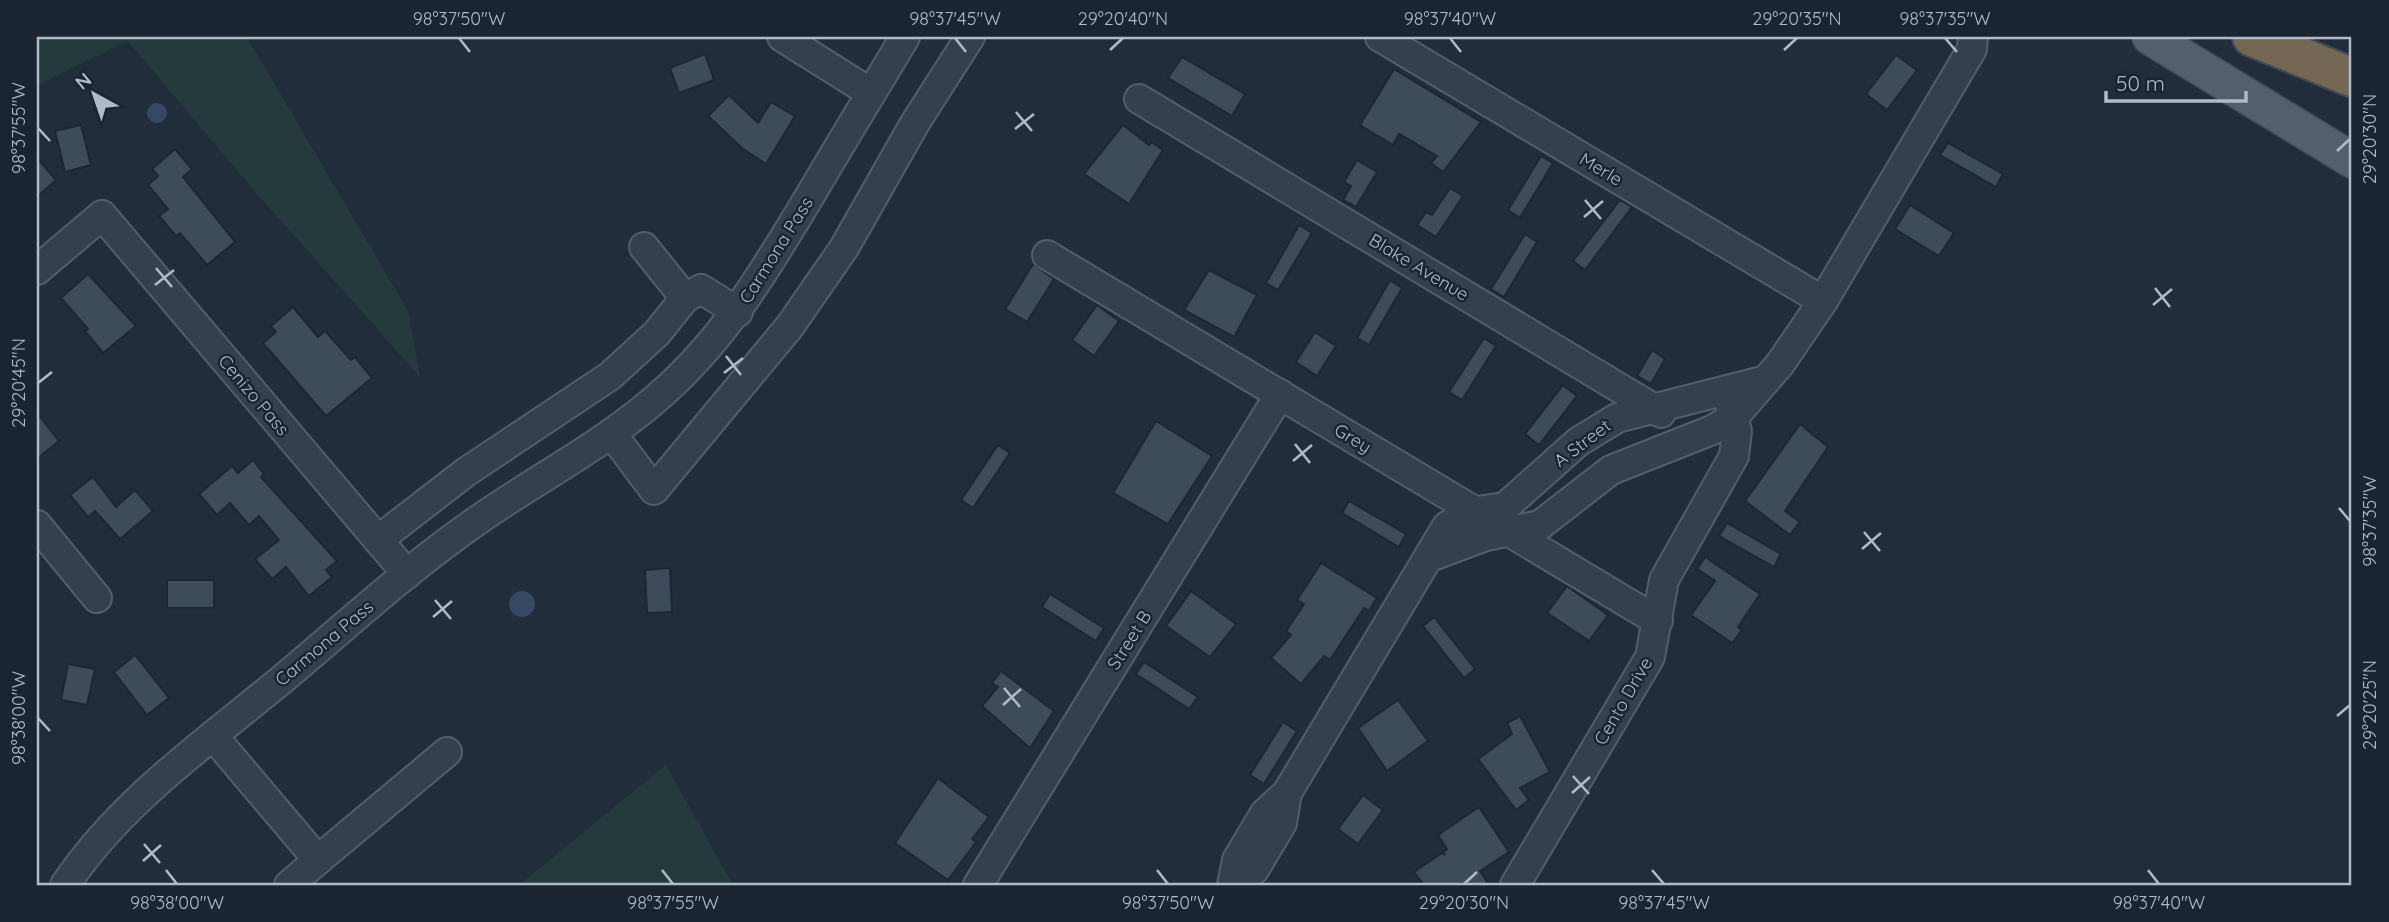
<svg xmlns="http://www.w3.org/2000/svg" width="2389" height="922" font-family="Quicksand,sans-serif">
<rect width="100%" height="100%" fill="#222d3c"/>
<!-- green -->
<g fill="#243a3d">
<polygon points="37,37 247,37 408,311 420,377 250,186 128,41 37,85"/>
<polygon points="666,765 733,885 519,885"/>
</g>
<!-- water -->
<g fill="#354864">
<circle cx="157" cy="113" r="10"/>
<circle cx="522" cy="604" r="13"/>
</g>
<!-- building -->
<g fill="#3e4b5b" stroke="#1d2633" stroke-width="2">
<polygon points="705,54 714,80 679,93 670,68"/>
<polygon points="1896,55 1917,70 1887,110 1866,94"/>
<polygon points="1182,57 1245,94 1232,116 1168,78"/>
<polygon points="1394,69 1481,122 1443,172 1431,163 1437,156 1399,134 1393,145 1360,125"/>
<polygon points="729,95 758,123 771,102 795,116 766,164 743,149 708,116"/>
<polygon points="81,125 91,165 65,172 55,131"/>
<polygon points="1123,125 1149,145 1151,142 1163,150 1129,204 1084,174"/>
<polygon points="1948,143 2003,174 1996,187 1940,155"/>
<polygon points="175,149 192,169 183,177 235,242 207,265 180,233 176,236 159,216 168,209 148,185 158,176 152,169"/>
<polygon points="1541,156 1553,163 1520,218 1508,210"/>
<polygon points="37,158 56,180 37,197"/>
<polygon points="1357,160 1377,172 1356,207 1343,200 1351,186 1344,182"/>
<polygon points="1450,188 1463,196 1436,237 1417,225 1426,212 1432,215"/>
<polygon points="1620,200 1632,207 1585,270 1573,261"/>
<polygon points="1910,205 1954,233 1939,256 1895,229"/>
<polygon points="1299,225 1312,233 1278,290 1266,283"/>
<polygon points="1525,234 1537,242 1504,297 1491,289"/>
<polygon points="1033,264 1054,279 1027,322 1005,309"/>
<polygon points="1209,270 1257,295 1234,337 1184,310"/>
<polygon points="88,274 136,326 103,353 85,331 88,329 61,298"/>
<polygon points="1390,280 1402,288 1369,345 1357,338"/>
<polygon points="1097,305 1119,321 1094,356 1072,340"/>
<polygon points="293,307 318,337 325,331 351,360 355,357 372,378 326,416 263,343 276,332 271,326"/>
<polygon points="1315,332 1336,346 1317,376 1296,362"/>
<polygon points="1484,338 1496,346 1462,400 1449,392"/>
<polygon points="1652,350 1665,359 1651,384 1637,376"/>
<polygon points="1563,385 1577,396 1539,445 1525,434"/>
<polygon points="37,413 59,441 37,459"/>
<polygon points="1156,421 1212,456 1168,524 1113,493"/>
<polygon points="1800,424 1828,447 1785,511 1800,522 1790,535 1745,501"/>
<polygon points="998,445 1010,453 973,508 961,500"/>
<polygon points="253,460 264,474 261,477 337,561 326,570 332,577 309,596 286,567 272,579 255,559 279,540 259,516 249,525 230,503 217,515 199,494 232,466 238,473"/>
<polygon points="93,477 116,507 135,490 153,511 120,539 95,511 88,517 70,495"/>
<polygon points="1349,501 1406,534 1399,547 1342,513"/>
<polygon points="1727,523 1781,554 1774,567 1719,536"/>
<polygon points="1705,557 1760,594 1738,627 1742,630 1732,643 1691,615 1715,581 1697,569"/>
<polygon points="1321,563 1377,598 1369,611 1364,608 1330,660 1324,656 1301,684 1271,658 1291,635 1286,631 1304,604 1297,600"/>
<polygon points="670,568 672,612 647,613 645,570"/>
<rect x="167" y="580" width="47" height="28"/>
<polygon points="1567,586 1608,615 1589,641 1547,613"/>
<polygon points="1191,591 1236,624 1210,657 1166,626"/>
<polygon points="1050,594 1104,628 1096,641 1042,607"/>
<polygon points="1434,617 1475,669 1464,678 1423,626"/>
<polygon points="135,655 169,698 147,715 114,672"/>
<polygon points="1144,662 1198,697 1189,709 1136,674"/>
<polygon points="68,664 95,669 87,705 61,700"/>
<polygon points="1001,671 1054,711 1030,748 982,706 998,687 992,683"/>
<polygon points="1398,700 1428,741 1387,771 1358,728"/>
<polygon points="1520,716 1550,772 1520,788 1529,800 1516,810 1478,759 1512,734 1507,723"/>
<polygon points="1283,722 1297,731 1264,784 1250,775"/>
<polygon points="938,778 989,817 972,839 976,842 948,880 895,843"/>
<polygon points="1363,795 1383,810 1358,844 1338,829"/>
<polygon points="1479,807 1509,852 1480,871 1489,885 1424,885 1414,872 1442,853 1445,855 1443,852 1447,849 1438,835"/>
</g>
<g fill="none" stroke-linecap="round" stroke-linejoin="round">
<!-- minor casing -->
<g stroke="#545d6a" stroke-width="32">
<g id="minor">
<polyline points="782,37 871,93"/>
<polyline points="1380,37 1823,301"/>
<polyline points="1139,99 1661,413"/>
<polyline points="644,247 685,298"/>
<polyline points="1047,255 1658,621"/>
<polyline points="37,270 102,215 407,574"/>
<polyline points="612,434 654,490 790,326 844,248 915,123 970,37"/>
<polyline points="37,525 97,598"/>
<polyline points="378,540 466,472 610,376 657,333 685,298 701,289 738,312"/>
<polyline points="1430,557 1486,536 1540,525 1611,470 1712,430 1733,418 1780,364 1823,301 1972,49 1973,37"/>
<polyline points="213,736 318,860 289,885"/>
<polyline points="318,860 447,752"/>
<polyline points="1235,881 1254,870 1282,823 1287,793"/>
<path d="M65,885C121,801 208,741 285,677C348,624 410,567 478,520C541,476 611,441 668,388C729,332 769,264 811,194C842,141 874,89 905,37"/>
<polyline points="978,885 1280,394"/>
<polyline points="1232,885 1237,860 1265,813 1287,793 1447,526 1477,511 1505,507 1578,442 1617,418 1766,380"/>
<polyline points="1515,885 1650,657 1664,580 1734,456 1737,431 1729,400"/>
</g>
</g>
<!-- major casing -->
<g stroke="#3f4855" stroke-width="38">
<polyline id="major" points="2150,37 2352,160"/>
</g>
<!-- highway casing -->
<g stroke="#414a57" stroke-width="42">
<polyline id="highway" points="2252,37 2351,77"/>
</g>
<!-- minor -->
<use href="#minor" stroke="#363f4c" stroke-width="28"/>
<!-- major -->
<use href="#major" stroke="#545e6d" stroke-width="35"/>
<!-- highway -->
<use href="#highway" stroke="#736653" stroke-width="38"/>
</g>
<!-- ticks -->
<path fill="none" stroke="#b1bac8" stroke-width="2.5" d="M459,38L470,52M955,38L966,52M1450,38L1461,52M1945,38L1957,52M1110,50L1123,38M1784,50L1797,38M1016,112L1032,131M38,128L50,141M1015,129L1034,114M2337,151L2350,139M1585,200L1601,219M1584,217L1603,201M156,268L172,287M155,285L174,270M2155,288L2170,307M2153,305L2172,289M726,356L741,375M724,373L743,358M38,383L52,372M1295,444L1310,463M1293,461L1312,445M2339,508L2350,521M1864,532L1880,551M1862,549L1881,533M435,600L451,619M433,617L452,601M1004,688L1020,707M1003,705L1021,689M2337,716L2350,705M38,718L50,731M1573,776L1589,794M1572,793L1590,777M144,844L160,863M143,861L161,845M166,870L177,884M662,870L673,884M1157,870L1168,884M1652,870L1664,884M2148,870L2159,884M1464,884L1477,872"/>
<g text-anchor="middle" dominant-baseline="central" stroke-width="5" stroke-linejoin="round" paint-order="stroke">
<!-- street labels -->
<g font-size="18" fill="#b1bac8" stroke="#1b2431">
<text transform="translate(1601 169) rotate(31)">Merle</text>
<text transform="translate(776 250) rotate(-58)">Carmona Pass</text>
<text transform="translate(1419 267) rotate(31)">Blake Avenue</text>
<text transform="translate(254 395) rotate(50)">Cenizo Pass</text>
<text transform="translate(1353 438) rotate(31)">Grey</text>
<text transform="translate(1582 443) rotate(-37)">A Street</text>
<text transform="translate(1129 640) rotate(-58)">Street B</text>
<text transform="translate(324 643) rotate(-40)">Carmona Pass</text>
<text transform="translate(1623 701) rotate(-60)">Cento Drive</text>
</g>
</g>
<!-- border -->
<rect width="2389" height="922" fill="none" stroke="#1b2431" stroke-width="77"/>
<!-- north arrow -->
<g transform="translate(94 94) rotate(320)" stroke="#1b2431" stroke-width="5" paint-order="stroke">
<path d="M0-5L12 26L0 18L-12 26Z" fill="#b1bac8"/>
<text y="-10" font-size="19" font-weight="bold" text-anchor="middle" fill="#b1bac8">N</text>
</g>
<!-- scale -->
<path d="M2106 91v10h140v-10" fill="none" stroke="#b1bac8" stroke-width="3.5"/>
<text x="2116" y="91" font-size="21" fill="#b1bac8" stroke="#1b2431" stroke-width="5" paint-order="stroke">50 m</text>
<rect x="38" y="38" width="2312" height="846" fill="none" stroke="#b1bac8" stroke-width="2.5"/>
<g font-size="18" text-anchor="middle" fill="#b1bac8">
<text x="459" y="25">98°37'50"W</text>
<text x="955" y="25">98°37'45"W</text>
<text x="1123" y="25">29°20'40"N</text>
<text x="1450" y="25">98°37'40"W</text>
<text x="1797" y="25">29°20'35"N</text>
<text x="1945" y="25">98°37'35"W</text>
<text transform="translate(19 128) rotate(-90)" y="6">98°37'55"W</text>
<text transform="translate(2370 139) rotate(-90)" y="6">29°20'30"N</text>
<text transform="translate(19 383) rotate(-90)" y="6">29°20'45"N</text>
<text transform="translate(2370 521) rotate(-90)" y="6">98°37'35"W</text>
<text transform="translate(2370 705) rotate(-90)" y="6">29°20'25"N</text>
<text transform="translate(19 718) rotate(-90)" y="6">98°38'00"W</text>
<text x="177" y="909">98°38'00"W</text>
<text x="673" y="909">98°37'55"W</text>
<text x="1168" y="909">98°37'50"W</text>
<text x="1464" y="909">29°20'30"N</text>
<text x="1664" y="909">98°37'45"W</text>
<text x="2159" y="909">98°37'40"W</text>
</g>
</svg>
